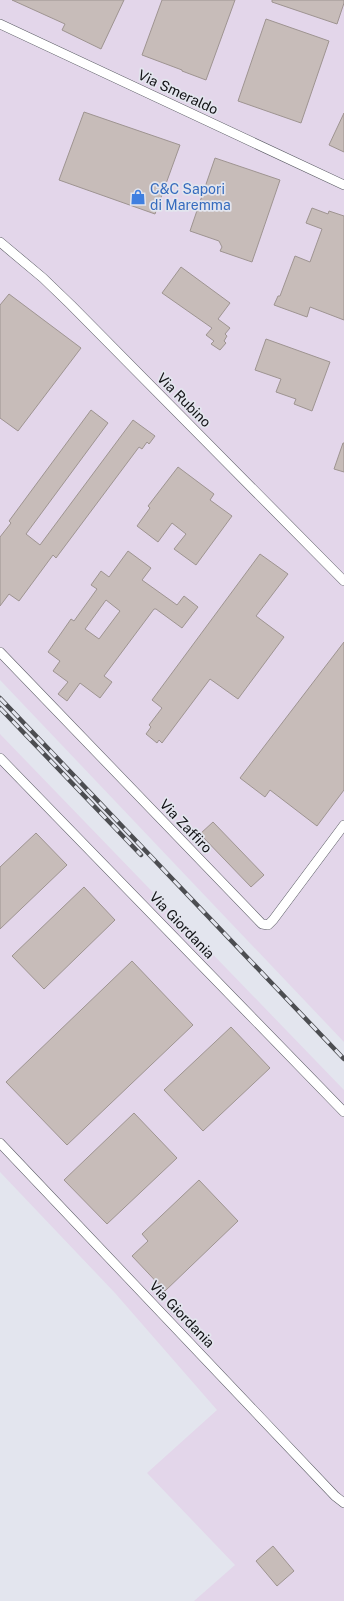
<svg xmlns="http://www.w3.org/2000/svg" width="344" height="1601" font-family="'Public Sans',sans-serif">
<rect width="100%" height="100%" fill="#e3e5ee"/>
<!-- industrial -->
<g fill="#e3d6ea">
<polygon points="0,0 344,0 344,1042 0,680"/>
<polygon points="0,734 344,1090 344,1601 194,1601 235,1565 147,1473 217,1410 115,1293 0,1172"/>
</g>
<!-- building -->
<g fill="#c7bcb9" stroke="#9e9491" fill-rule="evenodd">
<polygon points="12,0 124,0 101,49 62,30 65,24"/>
<polygon points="162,0 235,0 206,80 182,71 182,70 142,55"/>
<polygon points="272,0 344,0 344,3 337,24 272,2"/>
<polygon points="266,19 329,41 301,123 238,101"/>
<polygon points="84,112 180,145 155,214 59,180"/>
<polygon points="344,113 344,152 329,145"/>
<polygon points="215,158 280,180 252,262 220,251 222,247 219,241 190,231"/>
<polygon points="312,208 328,214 329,211 344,216 344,320 310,307 307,317 274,305 278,296 280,296 295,256 310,262 322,229 306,223"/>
<polygon points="181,267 230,303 218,319 230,328 225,334 227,336 224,341 226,343 220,350 211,344 214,341 206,335 212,328 162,293"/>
<polygon points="9,294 81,348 18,431 0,418 0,305"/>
<polygon points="266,339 330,362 312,411 294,404 296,399 276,392 281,379 255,370"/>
<polygon points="91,410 108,423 26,534 40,545 133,420 155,436 149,444 147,442 142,449 139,447 56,558 53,555 19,601 9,594 0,606 0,537 11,523 9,521"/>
<polygon points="343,443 344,443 344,472 334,469"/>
<polygon points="178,467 214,494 210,500 232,516 196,565 174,549 186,534 172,523 158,542 137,526 150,508 148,506"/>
<path d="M128,551L151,568L142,580L177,605L184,596L198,607L182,628L156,609H154L104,676L112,682L100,698L80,683L67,701L58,694L68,682L53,671L60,661L48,652L71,619L74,621L97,589L91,585L101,571L109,577ZM106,600L120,611L99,639L85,629Z"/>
<polygon points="260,554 288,574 256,616 284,637 238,699 210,679 162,743 159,740 157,743 146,734 151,727 149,725 162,708 152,700"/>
<polygon points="344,642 344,790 317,826 270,790 265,797 240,778"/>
<polygon points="213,822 264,875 251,887 200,834"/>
<polygon points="36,833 67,865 0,929 0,867"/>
<polygon points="84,887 115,920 44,989 12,956"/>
<polygon points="132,961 193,1025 67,1145 6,1082"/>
<polygon points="231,1027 270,1068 203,1131 164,1090"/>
<polygon points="134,1113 177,1158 107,1224 64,1180"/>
<polygon points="199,1180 238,1221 165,1291 132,1256 148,1241 142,1234"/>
<polygon points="273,1546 294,1571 277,1586 256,1561"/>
</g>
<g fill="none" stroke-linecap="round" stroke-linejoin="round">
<!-- minor casing -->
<g stroke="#5a5c64" stroke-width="10">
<g id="minor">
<polyline points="0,24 344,185"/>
<polyline points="0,242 43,278 71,305 344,581"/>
<polyline points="0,652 262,924 268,925 273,920 344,825"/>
<polyline points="0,758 344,1112"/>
<polyline points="0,1143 335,1496 344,1503"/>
</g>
</g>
<!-- minor -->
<use href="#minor" stroke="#fff" stroke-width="9"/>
<!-- rail casing -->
<g stroke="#4c4d51" stroke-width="4.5">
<g id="rail">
<polyline points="0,698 344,1059"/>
<polyline points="0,708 141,855"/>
</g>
</g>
<!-- rail -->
<use href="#rail" stroke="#e3e5ee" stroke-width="3" stroke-dasharray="9" stroke-linecap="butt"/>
</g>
<!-- icons -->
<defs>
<g id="shop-bare" transform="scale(1.2)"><path d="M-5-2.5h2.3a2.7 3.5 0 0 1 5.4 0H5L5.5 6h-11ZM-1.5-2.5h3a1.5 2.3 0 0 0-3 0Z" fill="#3f7fe0" stroke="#e3e5ee" stroke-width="2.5" paint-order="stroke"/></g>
</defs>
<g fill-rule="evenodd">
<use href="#shop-bare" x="138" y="197"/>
</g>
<g text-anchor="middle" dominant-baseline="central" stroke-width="3.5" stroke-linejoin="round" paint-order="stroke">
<!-- street labels -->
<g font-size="14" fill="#111114" stroke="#e3e5ee">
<text transform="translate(178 92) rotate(25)">Via Smeraldo</text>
<text transform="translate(184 400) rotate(45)">Via Rubino</text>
<text transform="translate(186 826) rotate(46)">Via Zaffiro</text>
<text transform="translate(182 925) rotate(46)">Via Giordania</text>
<text transform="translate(182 1314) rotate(46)">Via Giordania</text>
</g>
<!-- shop labels -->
<g font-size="14" fill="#366cbe" stroke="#e3e5ee" text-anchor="start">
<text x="150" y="189">C&amp;C Sapori<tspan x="150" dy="16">di Maremma</tspan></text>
</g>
</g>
</svg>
